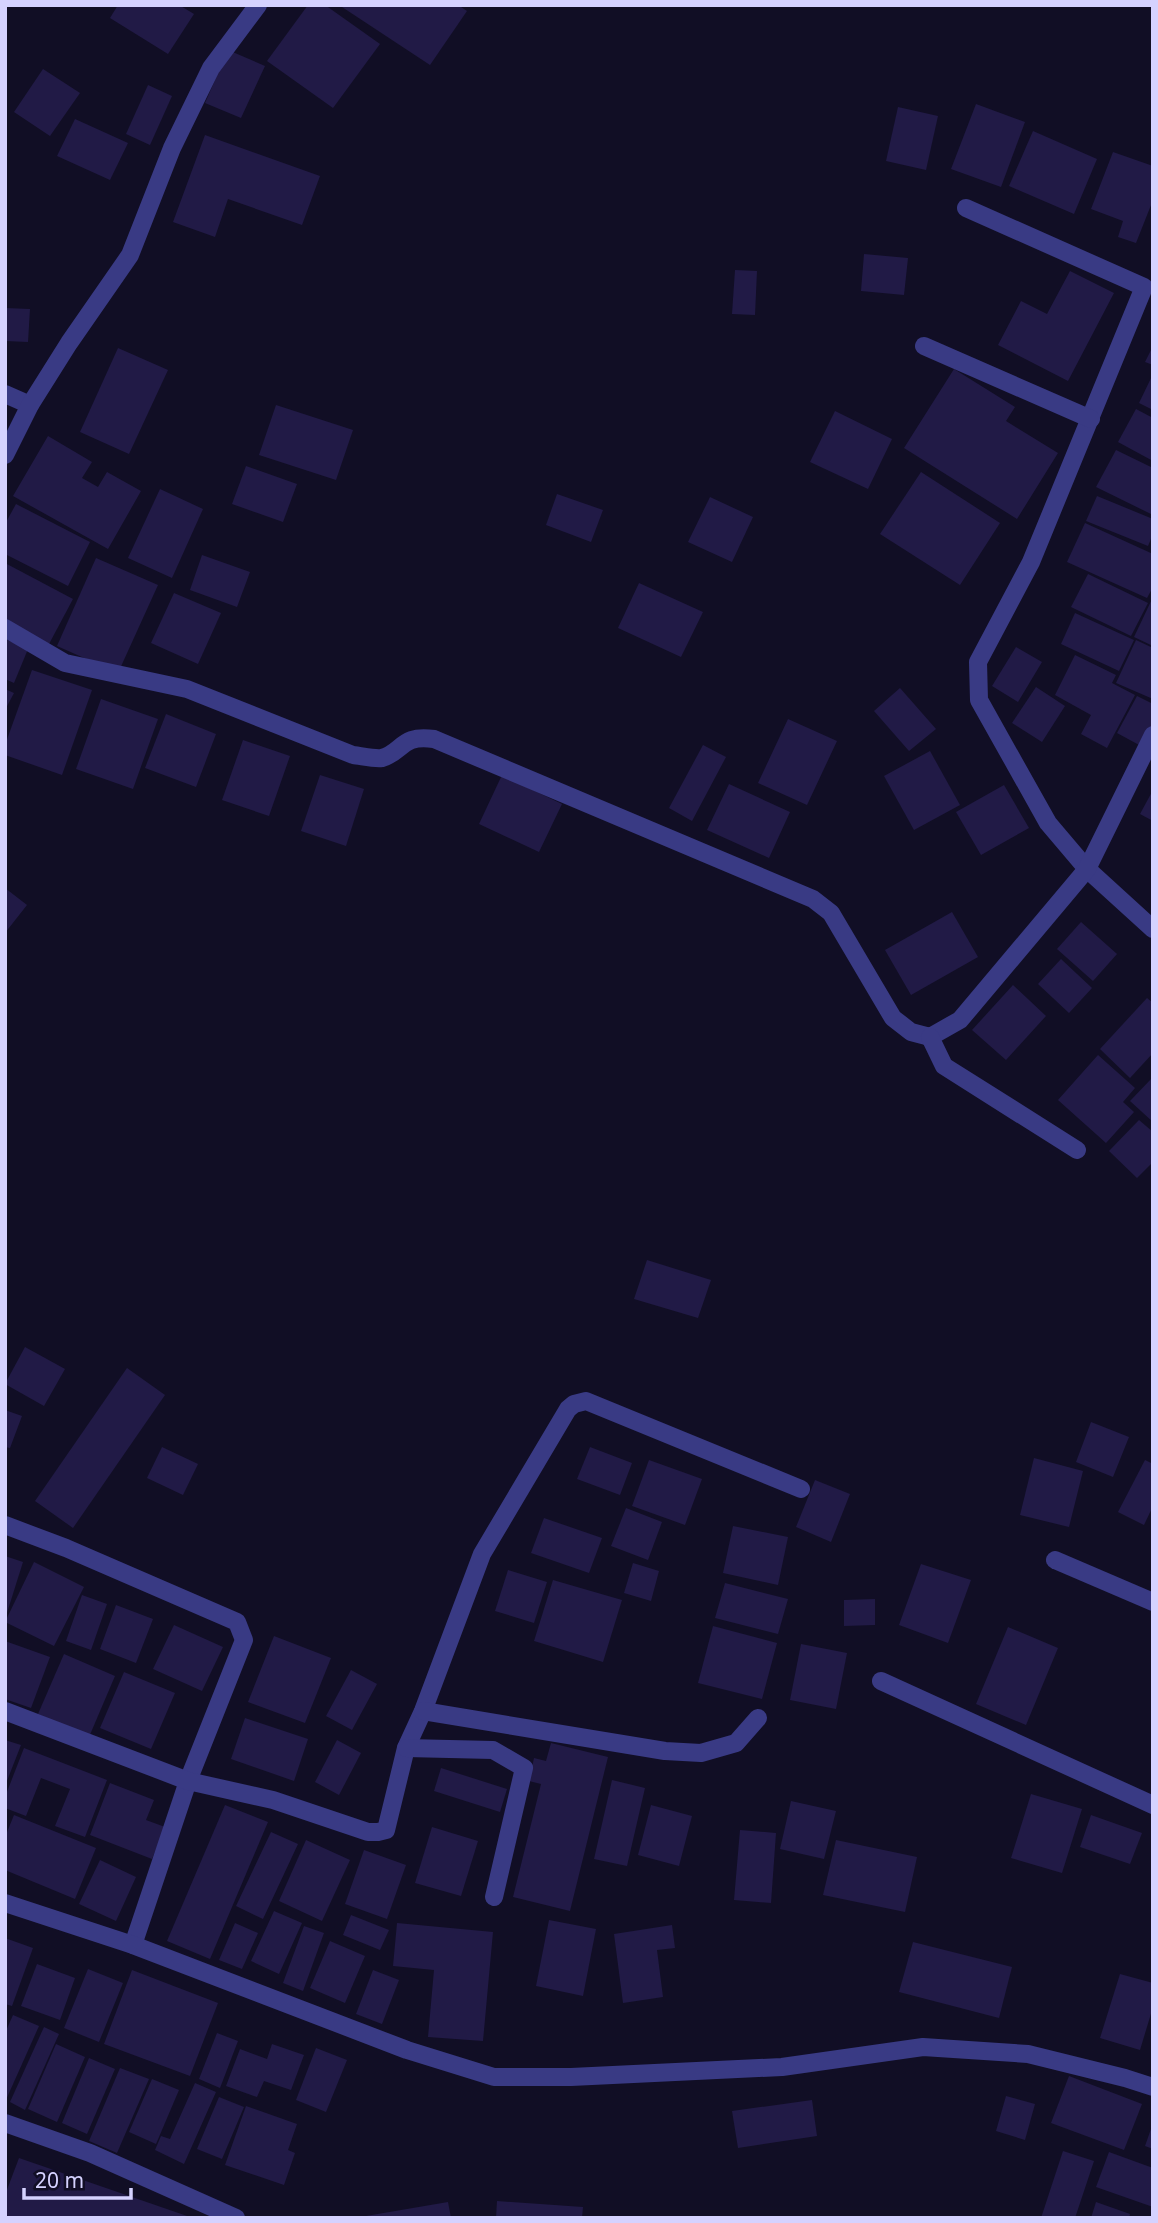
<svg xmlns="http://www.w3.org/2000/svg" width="1158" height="2223" font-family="'Noto Sans',sans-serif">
<rect width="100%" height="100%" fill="#110e25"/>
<!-- building -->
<g fill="#211a46">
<polygon points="118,5 179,5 194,14 168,54 110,18"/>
<polygon points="308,5 325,5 380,44 333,108 267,61"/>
<polygon points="339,5 458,5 467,11 430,65"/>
<polygon points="228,50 265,66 241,118 205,103"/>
<polygon points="43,69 80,93 50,136 14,112"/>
<polygon points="148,85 172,96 150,145 126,134"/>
<polygon points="976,104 1025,122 1001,187 951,169"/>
<polygon points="898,107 938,116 926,170 886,161"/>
<polygon points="75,119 128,143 110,180 57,156"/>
<polygon points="1033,131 1097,159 1074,214 1009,186"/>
<polygon points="205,135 320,176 302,225 228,199 215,237 173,222"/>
<polygon points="1113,152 1153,166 1153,200 1136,243 1118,237 1123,221 1091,209"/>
<polygon points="864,254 908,258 904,295 861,291"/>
<polygon points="735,270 757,271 755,315 732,314"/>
<polygon points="1070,271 1114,293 1068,381 998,345 1021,301 1047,314"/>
<polygon points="5,308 30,309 28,342 5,341"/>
<polygon points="1153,346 1153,365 1145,362"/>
<polygon points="118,348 168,370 129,454 80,432"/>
<polygon points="954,369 1015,407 1006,421 1058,453 1017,519 904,448"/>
<polygon points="1153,374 1153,410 1139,403"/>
<polygon points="276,405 353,430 336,480 259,455"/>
<polygon points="1136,409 1153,418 1153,461 1118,442"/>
<polygon points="835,411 892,439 868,489 810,462"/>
<polygon points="48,436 92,462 82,478 98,487 107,472 141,491 108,549 13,496"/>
<polygon points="1116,450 1153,468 1153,515 1096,487"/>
<polygon points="246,466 297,484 283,522 232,504"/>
<polygon points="921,472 1000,523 960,585 880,534"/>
<polygon points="160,489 203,509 172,578 128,558"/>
<polygon points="557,494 603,510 591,542 546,525"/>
<polygon points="1097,496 1153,519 1153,534 1148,546 1086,521"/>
<polygon points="710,497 753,517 732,562 688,542"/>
<polygon points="16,504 90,542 68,586 5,554 5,524"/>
<polygon points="1085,523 1153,554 1153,587 1147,598 1067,562"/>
<polygon points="202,555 250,572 237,607 190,590"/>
<polygon points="96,558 158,585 118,673 57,646"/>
<polygon points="5,563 73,599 49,644 5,621"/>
<polygon points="1088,574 1148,603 1131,636 1071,607"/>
<polygon points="639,583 703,612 681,657 618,628"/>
<polygon points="174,593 221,613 198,664 151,643"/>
<polygon points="1153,597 1153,646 1134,637"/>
<polygon points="1075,613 1134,640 1119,671 1061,644"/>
<polygon points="5,639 28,649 14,683 5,679"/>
<polygon points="1136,640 1153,648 1153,699 1116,683"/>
<polygon points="1016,647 1042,662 1018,702 992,686"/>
<polygon points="1075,655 1116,675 1112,683 1135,695 1107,748 1081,734 1091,715 1055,695"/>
<polygon points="32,670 92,690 62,775 5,755 5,745"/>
<polygon points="1036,687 1065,706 1042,742 1012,723"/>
<polygon points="900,688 936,729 909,751 874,711"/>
<polygon points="5,689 14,693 5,710"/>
<polygon points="1137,696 1153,704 1153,724 1141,746 1117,733"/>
<polygon points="101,699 158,719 133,789 76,769"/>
<polygon points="166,714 216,734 196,787 145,768"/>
<polygon points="788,719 837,741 807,805 758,783"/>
<polygon points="243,740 290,756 269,816 222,800"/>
<polygon points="703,745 726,757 692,821 669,808"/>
<polygon points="930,751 960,805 914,830 884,776"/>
<polygon points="320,775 364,789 346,846 301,831"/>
<polygon points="502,775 562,804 539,852 479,824"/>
<polygon points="729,784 790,812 769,858 707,830"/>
<polygon points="1004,785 1029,828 981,855 956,812"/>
<polygon points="1153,790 1153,821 1140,814"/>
<polygon points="5,888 27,905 5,933"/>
<polygon points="952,912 978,957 911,995 885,950"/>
<polygon points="1081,922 1117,954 1093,981 1057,949"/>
<polygon points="1061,959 1092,988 1069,1013 1038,984"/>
<polygon points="1013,985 1046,1016 1006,1060 972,1030"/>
<polygon points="1147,998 1153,1003 1153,1053 1130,1078 1100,1049"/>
<polygon points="1098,1055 1135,1088 1123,1102 1134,1112 1106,1143 1058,1100"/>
<polygon points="1153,1077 1153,1122 1130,1101"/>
<polygon points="1139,1120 1153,1132 1153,1162 1137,1178 1109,1151"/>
<polygon points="647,1260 711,1280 698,1318 634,1299"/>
<polygon points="25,1347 65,1369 44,1406 5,1384"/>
<polygon points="127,1368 165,1395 73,1528 35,1501"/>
<polygon points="5,1410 22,1416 10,1448 5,1447"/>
<polygon points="1091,1422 1129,1437 1113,1477 1076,1462"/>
<polygon points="162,1447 198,1464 183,1495 147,1478"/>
<polygon points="590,1447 632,1463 620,1495 577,1479"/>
<polygon points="1034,1458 1083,1471 1069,1527 1020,1515"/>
<polygon points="649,1460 702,1479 685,1525 632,1506"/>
<polygon points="1145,1460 1153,1464 1153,1506 1144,1525 1118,1512"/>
<polygon points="815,1480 850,1494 831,1542 796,1527"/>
<polygon points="626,1508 662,1522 648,1560 611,1546"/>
<polygon points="544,1518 602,1538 589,1573 531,1553"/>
<polygon points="733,1526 788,1537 778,1585 723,1573"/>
<polygon points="5,1556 23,1562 6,1616 5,1616"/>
<polygon points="34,1562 84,1587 54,1646 5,1622"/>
<polygon points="633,1563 659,1571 651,1601 624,1593"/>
<polygon points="921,1564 971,1580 948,1643 899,1625"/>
<polygon points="508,1570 547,1582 534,1623 495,1611"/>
<polygon points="553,1580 622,1600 603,1662 534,1641"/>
<polygon points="725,1583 788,1599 778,1634 715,1618"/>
<polygon points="82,1595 107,1604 91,1650 66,1641"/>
<polygon points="875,1599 875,1625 844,1626 844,1600"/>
<polygon points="116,1605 153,1619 136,1663 100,1649"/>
<polygon points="174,1625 223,1647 202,1691 153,1669"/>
<polygon points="713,1626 777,1643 762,1699 698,1683"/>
<polygon points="1008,1627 1058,1648 1026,1725 976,1704"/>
<polygon points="274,1636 331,1658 305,1723 248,1702"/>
<polygon points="5,1641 50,1657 31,1708 5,1699"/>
<polygon points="801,1644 847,1653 836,1709 790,1700"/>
<polygon points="64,1654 115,1676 89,1737 38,1714"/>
<polygon points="351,1670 377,1684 352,1730 326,1716"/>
<polygon points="124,1672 175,1693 151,1749 100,1728"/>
<polygon points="245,1718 308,1739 294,1781 231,1759"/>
<polygon points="5,1740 21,1745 5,1786"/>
<polygon points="337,1740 361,1753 339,1795 315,1782"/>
<polygon points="551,1743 608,1757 570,1911 513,1897 541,1784 529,1781 534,1758 546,1761"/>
<polygon points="24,1748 107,1780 85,1837 55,1826 70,1789 41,1778 26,1816 5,1808 5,1797"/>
<polygon points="441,1768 507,1789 500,1812 434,1791"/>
<polygon points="612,1780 645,1788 627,1866 594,1859"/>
<polygon points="110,1783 154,1800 146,1820 165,1827 152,1859 90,1835"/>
<polygon points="1031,1794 1082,1809 1062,1873 1011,1858"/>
<polygon points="791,1801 836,1811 824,1859 780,1849"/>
<polygon points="225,1805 268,1822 210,1959 167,1941"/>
<polygon points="651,1805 692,1816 679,1866 638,1855"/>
<polygon points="14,1815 96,1848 75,1899 5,1870 5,1837"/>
<polygon points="1091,1815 1142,1833 1130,1864 1080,1847"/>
<polygon points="432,1827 478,1841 461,1896 415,1883"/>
<polygon points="740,1830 776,1833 771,1903 734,1900"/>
<polygon points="271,1832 298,1844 263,1919 236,1906"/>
<polygon points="306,1840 350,1860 322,1921 279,1901"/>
<polygon points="836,1840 917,1857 905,1912 823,1895"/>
<polygon points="364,1850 406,1865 387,1919 345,1904"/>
<polygon points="100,1860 136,1877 116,1921 79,1904"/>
<polygon points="274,1911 302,1923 279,1974 251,1961"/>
<polygon points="351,1915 389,1930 380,1950 343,1935"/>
<polygon points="549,1920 596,1929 583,1996 536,1986"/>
<polygon points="235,1923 258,1933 242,1969 219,1960"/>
<polygon points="397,1923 493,1932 483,2041 428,2037 434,1970 393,1966"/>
<polygon points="672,1925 675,1948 657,1950 663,1997 623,2003 614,1934"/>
<polygon points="304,1926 324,1933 303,1991 283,1983"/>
<polygon points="5,1938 33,1948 12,2006 5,2004"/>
<polygon points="330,1941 365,1956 345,2003 310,1988"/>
<polygon points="913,1942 1012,1967 999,2018 899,1992"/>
<polygon points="37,1964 75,1978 60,2020 21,2006"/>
<polygon points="88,1969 123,1983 99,2042 64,2028"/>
<polygon points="132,1970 218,2003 190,2076 104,2044"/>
<polygon points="373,1970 399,1980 382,2024 356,2014"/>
<polygon points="1120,1974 1153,1983 1153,2007 1140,2050 1100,2038"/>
<polygon points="13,2015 39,2026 5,2102 5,2033"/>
<polygon points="44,2027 59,2034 25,2110 10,2102"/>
<polygon points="217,2033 238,2041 220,2088 199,2079"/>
<polygon points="56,2044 85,2057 57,2122 28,2109"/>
<polygon points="272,2044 304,2055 291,2090 264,2081 257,2097 226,2086 240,2049 267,2059"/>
<polygon points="316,2048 347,2060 326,2112 296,2100"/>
<polygon points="89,2058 115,2069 87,2134 62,2123"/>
<polygon points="120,2068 149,2079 117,2153 89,2141"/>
<polygon points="1069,2076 1142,2104 1124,2150 1051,2123"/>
<polygon points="152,2079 179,2090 156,2144 129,2132"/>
<polygon points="195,2083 216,2092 184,2164 155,2150 161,2136 170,2139"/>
<polygon points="1006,2096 1035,2104 1025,2140 996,2131"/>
<polygon points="219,2097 244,2107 222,2159 197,2149"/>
<polygon points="812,2100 817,2136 738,2148 732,2111"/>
<polygon points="246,2106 297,2124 288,2150 295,2153 284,2185 225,2165"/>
<polygon points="1152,2126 1153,2126 1153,2149 1145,2146"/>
<polygon points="1063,2151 1094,2161 1075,2218 1041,2218"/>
<polygon points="1109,2152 1153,2168 1153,2207 1096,2187"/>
<polygon points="19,2158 190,2217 190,2218 5,2218 5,2195"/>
<polygon points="497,2201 583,2207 582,2218 496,2218"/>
<polygon points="448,2202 451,2218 367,2218 366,2216"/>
<polygon points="1096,2202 1130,2214 1129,2218 1091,2218"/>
</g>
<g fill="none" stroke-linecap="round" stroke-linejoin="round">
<!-- minor -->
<g stroke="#393a84" stroke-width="18">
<polyline points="966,208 1144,287 1031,562 978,662 979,700 1048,823 1087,869 1153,929"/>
<polyline points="924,346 1091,419"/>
<path d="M5,628L65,663L187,689L353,755C362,756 374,759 382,758C403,752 401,734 434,739L813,899L831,913L893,1018L911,1032L930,1037L960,1020L1087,869L1153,735"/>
<polyline points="930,1037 944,1066 1077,1150"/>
<polyline points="5,1525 66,1548 237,1622 244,1640 188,1781 133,1945"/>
<polyline points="1055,1560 1153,1602"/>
<polyline points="881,1681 1153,1805"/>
<polyline points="5,1711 188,1781 273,1800 368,1832 378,1832 386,1830 406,1748 423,1711 482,1554 568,1409 574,1404 586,1401 801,1489"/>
<polyline points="423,1711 665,1751 701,1753 736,1743 758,1718"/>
<polyline points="406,1748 493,1750 524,1768 494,1897"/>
<polyline points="5,1903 133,1945 407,2050 494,2077 571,2077 782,2067 923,2047 1028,2054 1125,2078 1153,2087"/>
<polyline points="5,2123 90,2153 236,2218"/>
</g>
<!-- tertiary -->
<g stroke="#393a84" stroke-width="18">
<polyline points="5,394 30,405"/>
<polyline points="5,455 30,405 69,343 130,255 172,148 211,68 258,5"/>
</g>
</g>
<!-- border -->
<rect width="1158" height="2223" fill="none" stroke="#d5d2ff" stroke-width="14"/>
<!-- scale -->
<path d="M24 2188v10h107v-10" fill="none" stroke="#d5d2ff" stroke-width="3.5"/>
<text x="35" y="2188" font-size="21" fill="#d5d2ff" stroke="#110e25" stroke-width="5" paint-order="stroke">20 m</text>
</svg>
